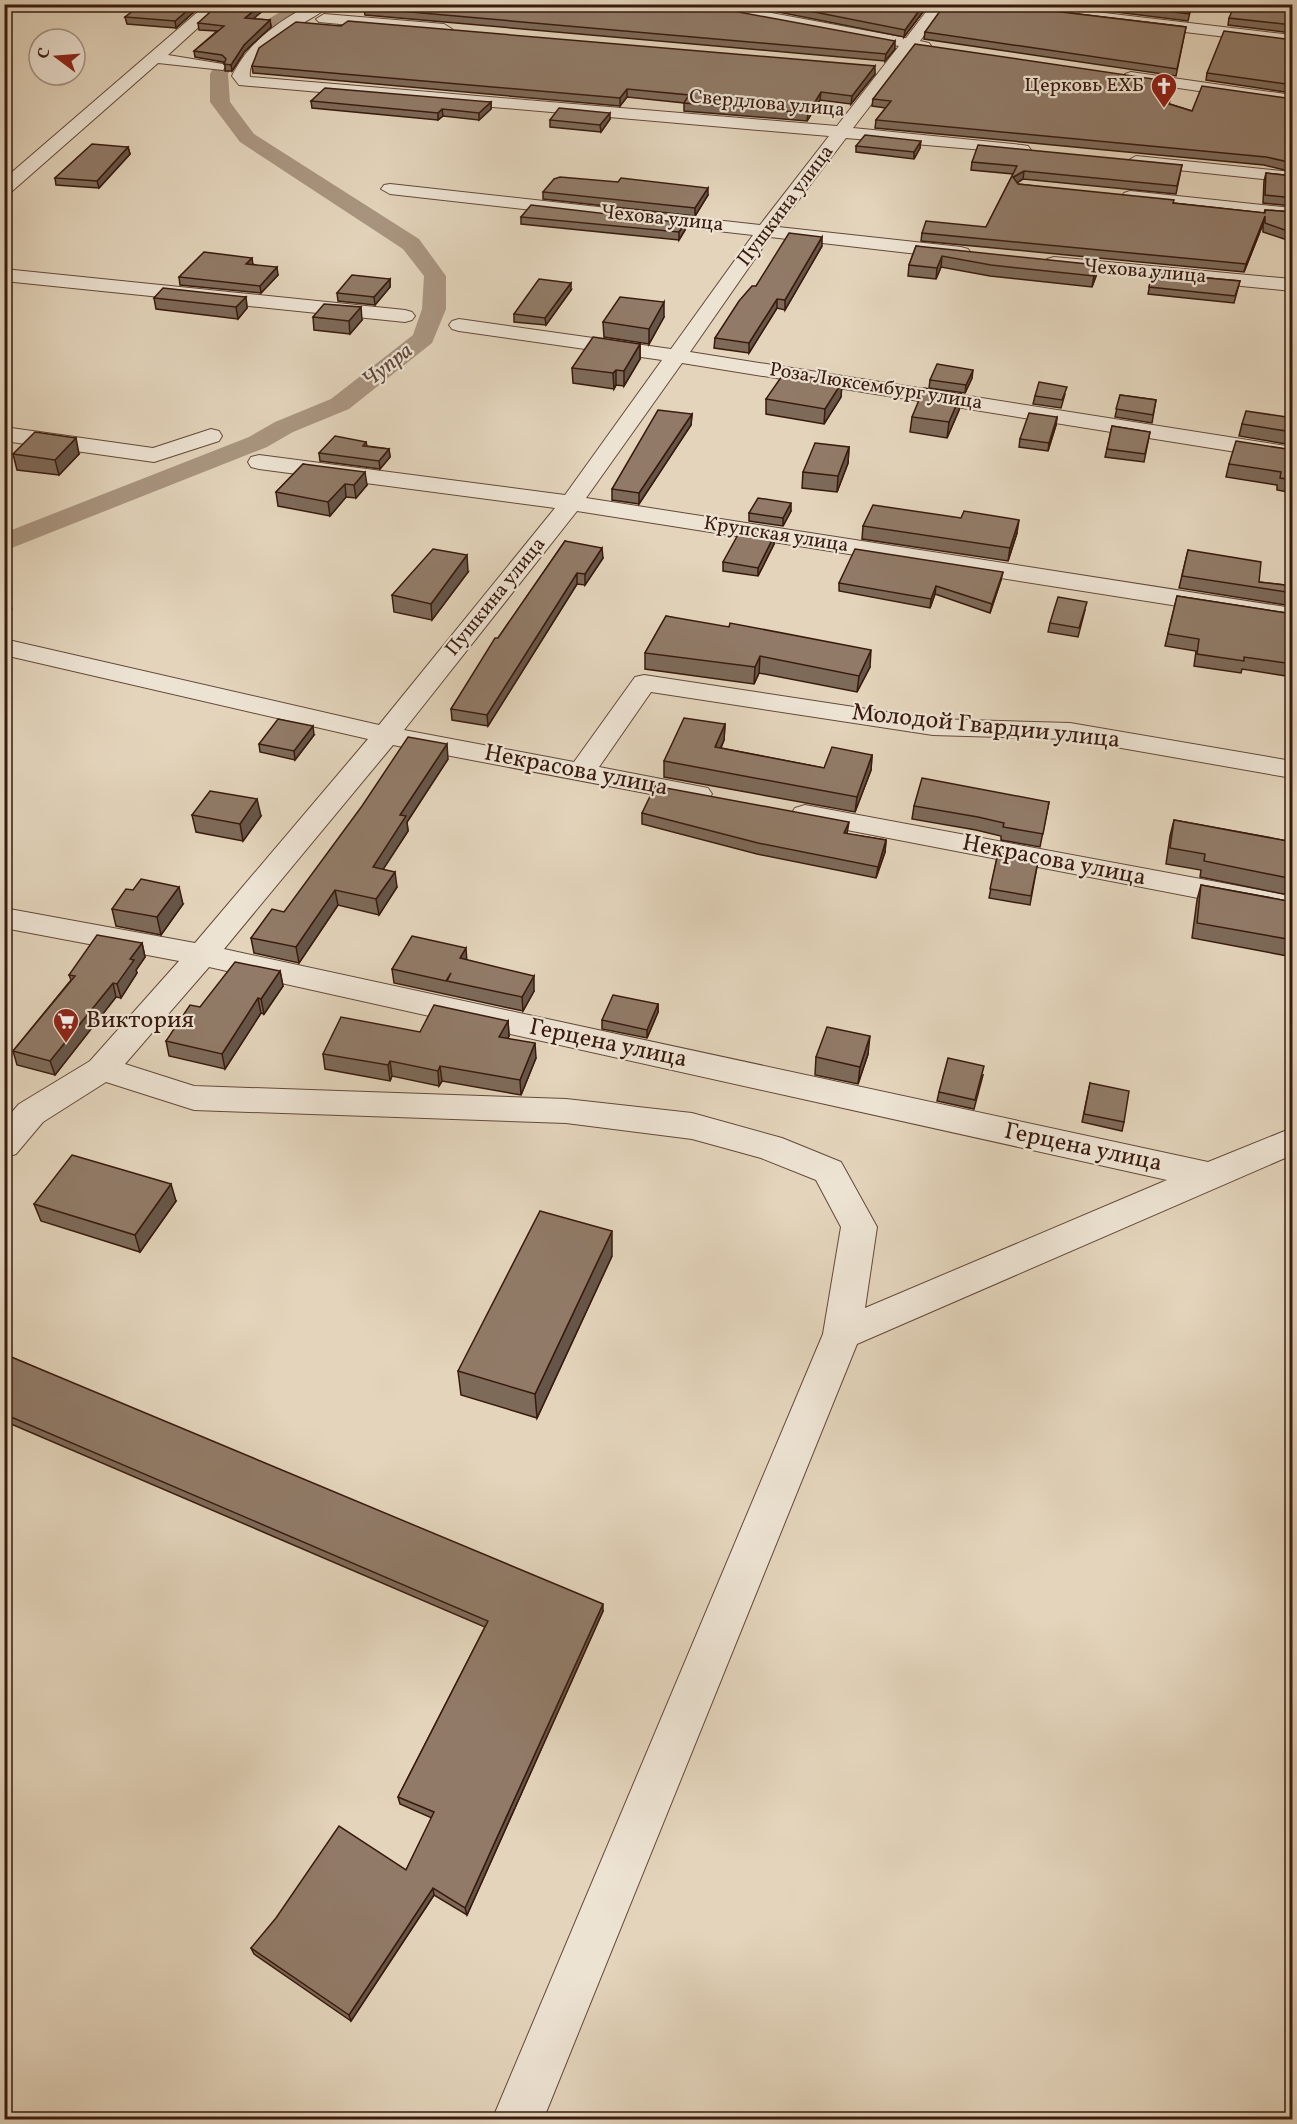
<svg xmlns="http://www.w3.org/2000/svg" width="1297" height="2124" font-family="Vollkorn,serif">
<rect width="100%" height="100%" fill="#e3d4bb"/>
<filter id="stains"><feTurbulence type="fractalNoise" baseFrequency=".00333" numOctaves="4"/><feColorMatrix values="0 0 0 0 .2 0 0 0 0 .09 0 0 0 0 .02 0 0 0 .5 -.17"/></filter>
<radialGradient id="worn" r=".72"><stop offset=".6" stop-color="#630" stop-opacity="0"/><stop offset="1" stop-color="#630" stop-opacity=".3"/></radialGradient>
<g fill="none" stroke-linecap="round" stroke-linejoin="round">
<!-- canal -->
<polygon fill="#a99580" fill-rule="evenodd" points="294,4 315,4 236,59 228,74 230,102 254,134 419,239 446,276 446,309 432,343 349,409 293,432 267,447 4,551 4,533 249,437 275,422 331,399 413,335 422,309 424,276 403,249 240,142 210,102 210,74 222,52 258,25"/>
<!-- minor casing -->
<g stroke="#644939" stroke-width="2">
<g id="minor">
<polygon points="207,4 224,4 168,55 223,64 225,67 223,70 158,63 10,193 4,194 4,179"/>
<path d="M311,4H331C315,22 245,45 250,77L837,126L899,46L717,13L669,9L662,4H723L906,38L932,4H947L920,41L929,43L931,46L929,49H914L853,128L1022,145L1028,146L1031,150L1028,154L846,138L778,227L961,247L968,249L971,253L968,257L961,259L770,237L690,352L1292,447V461L682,363L586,498L1292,608V624L577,511L404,730L574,762L635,677L644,675L933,719L1070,723L1292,761V778L1070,739L933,735L651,692L599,767L708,788L712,794L708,800L698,803L393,745L224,949L1208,1162L1292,1128V1155L857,1344L543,2120H492L823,1334L841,1227L816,1180L761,1158L692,1139L566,1123L194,1110L106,1082L43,1122L16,1154L4,1158V1121L19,1104L90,1061L179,961L4,928V908L195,943L368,739L4,655V639L379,725L555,508L259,469L251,467L248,462L251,457L259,455L565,495L662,360L459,331L452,329L449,325L452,321L459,319L671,349L753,235L390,194L381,189L384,185L390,184L760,225L829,136L239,85L232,76C249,41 278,22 311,4ZM209,967L1167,1180L865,1308L877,1227L841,1162L782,1138L692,1113L566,1099L194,1086L125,1064Z"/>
<polygon points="1028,4 1292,35 1292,45 1044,15"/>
<polygon points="324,14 444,24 452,29 444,34 319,22 316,19"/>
<polygon points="1131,72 1292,95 1292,105 1125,80 1123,77 1125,74"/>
<polygon points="1136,156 1292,172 1292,182 1130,165 1127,161"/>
<polygon points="1130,191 1292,208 1292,219 1124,201 1121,197 1124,193"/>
<polygon points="1054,257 1292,279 1292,291 1047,267 1044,263 1047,259"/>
<polygon points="4,269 405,310 412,312 415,316 412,320 405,322 4,281"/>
<polygon points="4,427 153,448 211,429 219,431 222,436 219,441 154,462 4,441"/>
<polygon points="805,805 1292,896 1292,916 795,820 791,814 795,808"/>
</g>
</g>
<!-- minor -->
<use href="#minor" fill="#ede3d3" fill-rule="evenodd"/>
</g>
<!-- wall -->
<g fill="#7d6a59" stroke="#391b0e" stroke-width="1.5">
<polygon points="203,4 176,28 127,24 125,17"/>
<polygon points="738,4 929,4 904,37"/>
<polygon points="1051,4 1192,4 1188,21"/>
<polygon points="1293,4 1293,34 1292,33 1228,25 1229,18"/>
<polygon points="364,8 895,49 885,61 365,15"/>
<polygon points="1045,10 1186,27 1176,76 924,39 925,32"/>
<polygon points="253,19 270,20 271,27 245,51 232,71 225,71 225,63 223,62 195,57 194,51 217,31 199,30 198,23"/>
<polygon points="341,26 875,74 851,104 820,100 807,121 684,111 684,103 627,97 620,106 253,73 252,66"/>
<polygon points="1293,40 1293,94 1292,93 1206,80 1207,73"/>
<polygon points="873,99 1170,104 1192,111 1293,99 1293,172 1264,165 875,128 876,120 886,108 872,106"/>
<polygon points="311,101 491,102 491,109 479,120 443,116 438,120 312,108"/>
<polygon points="610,119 601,132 550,127 550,120"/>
<polygon points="856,146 920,148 914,159 856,152"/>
<polygon points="128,147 130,154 99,188 56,185 55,178"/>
<polygon points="972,162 1182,165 1176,194 1023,179 1017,183 1018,184 1173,203 1264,213 1265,210 1293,212 1293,242 1263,232 1263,224 1244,272 921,241 922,233 986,227 1013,174 971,170"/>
<polygon points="1266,173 1293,176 1293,206 1263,203 1264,181"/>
<polygon points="618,182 708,195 695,216 543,199 543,192"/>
<polygon points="521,217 685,223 685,230 679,240 521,224"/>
<polygon points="822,246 785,310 777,308 749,353 714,348 715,338 756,286"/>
<polygon points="916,246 1096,276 1092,287 990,276 941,267 936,279 908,276 909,265"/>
<polygon points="253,264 278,275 261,293 180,285 179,277"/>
<polygon points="1152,273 1240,281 1234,303 1148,294"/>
<polygon points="390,279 390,287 375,305 338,301 337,293"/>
<polygon points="571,290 546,325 514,322 514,314"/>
<polygon points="246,297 247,308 238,319 156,309 154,298"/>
<polygon points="313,317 362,320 350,334 314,330"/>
<polygon points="664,317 649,344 604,337 603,322"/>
<polygon points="640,344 640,359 624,386 616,385 614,389 573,383 572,368"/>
<polygon points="972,378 965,393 929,388 930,380"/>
<polygon points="842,382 841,397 824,424 766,414 766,399"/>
<polygon points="961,394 959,410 947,438 910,432 912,417"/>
<polygon points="1065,394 1061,408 1033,404 1035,396"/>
<polygon points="1120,395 1156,400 1152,423 1115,417"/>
<polygon points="692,414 691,425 639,504 612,500 612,489"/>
<polygon points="1057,417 1056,425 1048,451 1019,447 1020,439"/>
<polygon points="1293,418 1293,446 1292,445 1239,436 1242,424"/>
<polygon points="1112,426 1150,432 1144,462 1105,457"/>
<polygon points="366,442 367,446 389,449 390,457 380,469 320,461 319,453"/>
<polygon points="849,447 848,463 837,492 802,488 803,472"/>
<polygon points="1293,450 1293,493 1277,490 1277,485 1226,477 1229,464"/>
<polygon points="13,454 79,454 59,475 17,470"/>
<polygon points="303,464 367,485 356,498 346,497 330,516 278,506 276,492"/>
<polygon points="791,511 783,526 749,521 749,513"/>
<polygon points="863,526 1017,533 1008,561 862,539"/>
<polygon points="774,536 774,544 758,576 723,571 723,562"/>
<polygon points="565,541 603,558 585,585 577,584 488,726 452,720 451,709 498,638"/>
<polygon points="1188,550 1259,582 1293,586 1293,607 1292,606 1179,588"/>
<polygon points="468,572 432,620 394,612 392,595"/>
<polygon points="1001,580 990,613 935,594 930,608 839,591 839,583"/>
<polygon points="1177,596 1293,614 1293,677 1242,669 1241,673 1194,666 1196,651 1165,646"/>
<polygon points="1085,610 1078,637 1048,632 1050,623"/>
<polygon points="666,616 870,667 857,692 759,673 754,684 645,669 645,653"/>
<polygon points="725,724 724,740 721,748 824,768 872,755 871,770 855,812 664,777 664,761"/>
<polygon points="314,735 295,760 260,752 259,744"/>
<polygon points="448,759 407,822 408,831 383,869 397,887 379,915 338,905 299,963 254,953 251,938 284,912"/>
<polygon points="1049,802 1040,847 1001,840 1001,836 976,830 912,819 914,806"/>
<polygon points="642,813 847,834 886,840 885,852 876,878 757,854 642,824"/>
<polygon points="192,815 261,816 243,841 196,832"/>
<polygon points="1174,820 1293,842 1293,896 1200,877 1201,870 1166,864 1170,836"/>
<polygon points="998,853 1038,861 1030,905 989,898"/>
<polygon points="1201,885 1293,902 1293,957 1192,938 1197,900"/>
<polygon points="183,904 161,935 116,926 112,909"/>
<polygon points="142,943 145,957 136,970 137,973 121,998 116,997 55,1075 17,1065 13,1051 71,980 69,975"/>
<polygon points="467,960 534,991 523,1011 394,983 392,969"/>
<polygon points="280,971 283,986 264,1014 261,1013 225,1069 169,1056 166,1041 200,1007"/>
<polygon points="658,1004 658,1012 647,1038 602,1029 602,1020"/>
<polygon points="508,1021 509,1036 508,1038 536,1058 521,1095 442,1081 439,1086 392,1076 390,1081 325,1069 323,1054 420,1032"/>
<polygon points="868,1054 858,1084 815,1075 816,1057"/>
<polygon points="983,1075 974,1109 937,1101 939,1092"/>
<polygon points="1090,1083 1124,1122 1122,1131 1082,1122"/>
<polygon points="176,1201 140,1252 41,1221 34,1204"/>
<polygon points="612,1256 537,1418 461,1395 458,1371"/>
<polygon points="4,1354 603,1611 467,1915 434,1895 351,2021 254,1954 251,1948 406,1870 432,1818 400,1804 398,1797 485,1627 4,1421"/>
</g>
<!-- shaded-wall -->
<g fill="#665649" stroke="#391b0e" stroke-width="1.5">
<polygon points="195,4 203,4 176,28 175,21"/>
<polygon points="262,4 271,4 246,25 245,18"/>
<polygon points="924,4 929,4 904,37 905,30"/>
<polygon points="270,20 271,27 245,51 232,71 231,65 244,45"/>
<polygon points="895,41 895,49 885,61 886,54"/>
<polygon points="875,66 875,74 851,104 852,96"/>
<polygon points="627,89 627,97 620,106 620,98"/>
<polygon points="821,92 820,100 807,121 808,113"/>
<polygon points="491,102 491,109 479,120 479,113"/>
<polygon points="442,109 443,116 438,120 438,113"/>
<polygon points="610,113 610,119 601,132 600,125"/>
<polygon points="921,141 920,148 914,159 914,152"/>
<polygon points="128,147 130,154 99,188 97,181"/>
<polygon points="1024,171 1023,179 1012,186 1013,177"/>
<polygon points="708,188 708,195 695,216 695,208"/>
<polygon points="1265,216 1263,224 1244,272 1246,264"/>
<polygon points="685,223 685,230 679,240 679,232"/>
<polygon points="822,237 822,246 785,310 785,300"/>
<polygon points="942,256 941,267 936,279 937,268"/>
<polygon points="252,258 253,265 246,264"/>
<polygon points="1097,265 1096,276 1092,287 1094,276"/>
<polygon points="277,267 278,275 261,293 260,286"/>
<polygon points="390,279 390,287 375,305 374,297"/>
<polygon points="571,283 571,290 546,325 545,318"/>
<polygon points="246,297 247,308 238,319 236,307"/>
<polygon points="777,299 777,308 749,353 749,343"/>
<polygon points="664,302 664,317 649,344 649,329"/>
<polygon points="361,307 362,320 350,334 349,321"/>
<polygon points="640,344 640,359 624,386 624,371"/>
<polygon points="616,370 616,385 614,389 613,373"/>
<polygon points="973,370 972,378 965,393 966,385"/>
<polygon points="842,382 841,397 824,424 825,409"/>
<polygon points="961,394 959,410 947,438 949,422"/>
<polygon points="692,414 691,425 639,504 639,493"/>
<polygon points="1057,417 1056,425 1048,451 1049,443"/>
<polygon points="76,438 79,454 59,475 55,460"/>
<polygon points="849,447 848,463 837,492 838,476"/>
<polygon points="389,449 390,457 380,469 379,461"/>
<polygon points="365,472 367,485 356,498 354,485"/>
<polygon points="345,484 346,497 330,516 328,502"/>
<polygon points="791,503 791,511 783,526 783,518"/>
<polygon points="1019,520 1017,533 1008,561 1010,548"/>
<polygon points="774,536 774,544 758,576 758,568"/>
<polygon points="602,548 603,558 585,585 585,574"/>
<polygon points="467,555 468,572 432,620 431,604"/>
<polygon points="1003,572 1001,580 990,613 992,604"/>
<polygon points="577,573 577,584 488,726 487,715"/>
<polygon points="936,586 935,594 930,608 931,599"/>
<polygon points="8,597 12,609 4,617 4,601"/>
<polygon points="871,650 870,667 857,692 859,676"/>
<polygon points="760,656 759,673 754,684 755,667"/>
<polygon points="725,724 724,740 714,762 715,747"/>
<polygon points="313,726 314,735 295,760 294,751"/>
<polygon points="447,744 448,759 407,822 408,831 375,882 373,867 400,815"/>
<polygon points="872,755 871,770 855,812 857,797"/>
<polygon points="257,799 261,816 243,841 240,824"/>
<polygon points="849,822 847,834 844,833"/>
<polygon points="886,840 885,852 876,878 878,867"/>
<polygon points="395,872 397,887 379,915 376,899"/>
<polygon points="179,887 183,904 161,935 157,917"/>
<polygon points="335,890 338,905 299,963 296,947"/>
<polygon points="142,943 145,957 136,970 137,973 121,998 117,984 130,959"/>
<polygon points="466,948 467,963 460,958"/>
<polygon points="280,971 283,986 264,1014 261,999"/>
<polygon points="534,976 534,991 523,1011 522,997"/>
<polygon points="113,983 116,997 55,1075 50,1061"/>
<polygon points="258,998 261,1013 225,1069 222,1054"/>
<polygon points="658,1004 658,1012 647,1038 647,1030"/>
<polygon points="508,1021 509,1036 500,1052 499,1037"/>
<polygon points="870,1036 868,1054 858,1084 860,1067"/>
<polygon points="535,1043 536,1058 521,1095 520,1080"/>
<polygon points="390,1061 392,1076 390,1081 388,1065"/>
<polygon points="440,1066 442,1081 439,1086 438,1071"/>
<polygon points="171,1184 176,1201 140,1252 135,1235"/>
<polygon points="612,1231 612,1256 537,1418 535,1394"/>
<polygon points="603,1604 603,1611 467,1915 465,1908"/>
<polygon points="433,1888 434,1895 351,2021 349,2015"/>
</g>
<!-- building -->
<g fill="#917b68" stroke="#391b0e" stroke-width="1.5">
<polygon points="142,4 195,4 175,21 125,17"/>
<polygon points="219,4 262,4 245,18 270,20 244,45 231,65 224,64 226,59 222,55 194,51 224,26 198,23"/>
<polygon points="369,4 671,4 717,8 895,41 886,54 364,8"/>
<polygon points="774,4 924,4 905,30"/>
<polygon points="945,4 1037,4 1045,10 1186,27 1177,69 925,32"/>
<polygon points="1111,4 1191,4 1189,14"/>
<polygon points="1235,4 1293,4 1293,25 1229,18"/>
<polygon points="348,21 875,66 852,96 821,92 808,113 684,103 689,95 627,89 620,98 252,66 259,48 296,22 341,26"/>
<polygon points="1224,31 1293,40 1293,85 1207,73"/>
<polygon points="915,44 1174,82 1169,104 1192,111 1202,86 1293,99 1293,163 1266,157 876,120 891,101 873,99"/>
<polygon points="325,88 491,102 479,113 442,109 438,113 311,101"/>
<polygon points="559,108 610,113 600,125 550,120"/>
<polygon points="865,135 921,141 914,152 856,146"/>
<polygon points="92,144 128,147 97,181 55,178"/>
<polygon points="978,145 1182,165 1177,186 1024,171 1013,177 1018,184 1174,200 1173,203 1265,213 1265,210 1293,212 1293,233 1265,223 1265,216 1246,264 922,233 926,221 986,227 1017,166 972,162"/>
<polygon points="1266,173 1293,176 1293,198 1265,195"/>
<polygon points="560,177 618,182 621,178 708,188 695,208 543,192 554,179"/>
<polygon points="531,205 685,223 679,232 521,217"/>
<polygon points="789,233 822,237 785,300 777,299 749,343 715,338 739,301 752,286 756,286"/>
<polygon points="916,246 1097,265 1094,276 991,265 942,256 937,268 909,265"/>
<polygon points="204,252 252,258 246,264 277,267 260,286 179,277"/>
<polygon points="1152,273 1240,281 1235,296 1149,287"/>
<polygon points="352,275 390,279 374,297 337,293"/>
<polygon points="539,279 571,283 545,318 514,314"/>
<polygon points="163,288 246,297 236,307 154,298"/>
<polygon points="620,297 664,302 649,329 603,322"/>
<polygon points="324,304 361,307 349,321 313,317"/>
<polygon points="593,337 640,344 624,371 616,370 613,373 572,368"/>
<polygon points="937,364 973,370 966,385 930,380"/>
<polygon points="784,373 842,382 825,409 766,399"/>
<polygon points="1039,382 1067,387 1062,400 1035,396"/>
<polygon points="924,388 961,394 949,422 912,417"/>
<polygon points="1120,395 1156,400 1153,415 1116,409"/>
<polygon points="658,410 692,414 639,493 612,489"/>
<polygon points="1246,411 1293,418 1293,432 1242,424"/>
<polygon points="1029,413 1057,417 1049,443 1020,439"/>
<polygon points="1112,426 1150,432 1145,454 1107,449"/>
<polygon points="35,432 76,438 55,460 13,454"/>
<polygon points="335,436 366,442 363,446 389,449 379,461 319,453"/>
<polygon points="1236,441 1293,450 1293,480 1280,478 1281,472 1229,464"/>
<polygon points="815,443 849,447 838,476 803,472"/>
<polygon points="303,464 365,472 354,485 345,484 328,502 276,492"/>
<polygon points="758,498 791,503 783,518 749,513"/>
<polygon points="873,505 961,518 964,511 1019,520 1010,548 863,526"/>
<polygon points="740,531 774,536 758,568 723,562"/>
<polygon points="565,541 602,548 585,574 577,573 487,715 451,709 495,638 498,638"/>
<polygon points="433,549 467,555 431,604 392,595"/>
<polygon points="855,549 1003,572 992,604 936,586 931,599 839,583"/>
<polygon points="1188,550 1261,562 1259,582 1293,586 1293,593 1182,576"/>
<polygon points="1177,596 1293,614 1293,664 1244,657 1244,661 1197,654 1199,639 1168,634"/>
<polygon points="1058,597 1087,602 1079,628 1050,623"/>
<polygon points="666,616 729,627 730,623 871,650 859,676 760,656 755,667 645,653"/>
<polygon points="684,718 725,724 715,747 824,768 832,747 872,755 857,797 664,761"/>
<polygon points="278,719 313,726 294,751 259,744"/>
<polygon points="408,737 447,744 400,815 406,816 373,867 395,872 376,899 335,890 296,947 251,938 272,909 284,912 362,806"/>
<polygon points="922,778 1049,802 1043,834 1003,827 1004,823 978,817 914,806"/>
<polygon points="655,786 849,822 844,833 886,840 878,867 758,843 642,813"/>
<polygon points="210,791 257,799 240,824 192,815"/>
<polygon points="1174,820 1293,842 1293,879 1204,861 1205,854 1170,848"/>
<polygon points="998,853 1038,861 1031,896 990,889"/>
<polygon points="141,879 179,887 157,917 112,909 126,889 133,890"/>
<polygon points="1201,885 1293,902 1293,940 1197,923"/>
<polygon points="97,935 142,943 130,959 134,960 117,984 113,983 50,1061 13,1051 75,976 69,975"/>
<polygon points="412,936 466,948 460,958 534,976 522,997 447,981 451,973 446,981 392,969"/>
<polygon points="235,962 280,971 261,999 258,998 222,1054 166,1041 190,1005 200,1007"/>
<polygon points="613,995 658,1004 647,1030 602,1020"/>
<polygon points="434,1005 508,1021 499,1037 535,1043 520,1080 440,1066 438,1071 390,1061 388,1065 323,1054 341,1017 420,1032"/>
<polygon points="827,1027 870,1036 860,1067 816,1057"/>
<polygon points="948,1058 984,1066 975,1100 939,1092"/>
<polygon points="1090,1083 1129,1091 1124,1122 1084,1114"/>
<polygon points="72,1155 171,1184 135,1235 34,1204"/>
<polygon points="540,1211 612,1231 535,1394 458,1371"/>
<polygon points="4,1354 603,1604 465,1908 433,1888 349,2015 251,1948 276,1918 339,1826 406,1870 434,1812 398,1797 488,1621 4,1414"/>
</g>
<!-- icons -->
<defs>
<g id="church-pin" transform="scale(1.35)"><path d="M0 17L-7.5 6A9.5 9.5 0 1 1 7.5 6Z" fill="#8f2418" stroke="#ede3d3"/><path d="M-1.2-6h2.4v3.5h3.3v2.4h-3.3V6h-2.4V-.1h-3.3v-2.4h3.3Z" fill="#fff"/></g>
<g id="supermarket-pin" transform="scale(1.35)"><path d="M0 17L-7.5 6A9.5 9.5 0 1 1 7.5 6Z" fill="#8f2418" stroke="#ede3d3"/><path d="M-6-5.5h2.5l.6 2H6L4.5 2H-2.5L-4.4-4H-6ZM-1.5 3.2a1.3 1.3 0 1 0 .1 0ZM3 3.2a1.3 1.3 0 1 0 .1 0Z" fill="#fff"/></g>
</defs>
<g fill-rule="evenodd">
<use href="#church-pin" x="1164" y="86"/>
<use href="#supermarket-pin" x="66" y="1021"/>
</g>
<g text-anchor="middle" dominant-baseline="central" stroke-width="4.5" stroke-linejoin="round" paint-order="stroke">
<!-- far-poi labels -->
<g font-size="20" fill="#391b0e" stroke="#ede3d3" text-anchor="end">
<text x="1144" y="86">Церковь ЕХБ</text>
</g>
<!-- far-street labels -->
<g font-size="20" fill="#391b0e" stroke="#ede3d3">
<text transform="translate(767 104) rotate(5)">Свердлова улица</text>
<text transform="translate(786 206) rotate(-53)">Пушкина улица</text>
<text transform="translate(662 219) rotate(6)">Чехова улица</text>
<text transform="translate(1145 272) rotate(5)">Чехова улица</text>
<text transform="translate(876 387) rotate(9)">Роза Люксембург улица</text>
<text transform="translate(776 535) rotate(9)">Крупская улица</text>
<text transform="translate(496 597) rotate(-51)">Пушкина улица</text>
</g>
<!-- far-water labels -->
<g font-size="22" font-style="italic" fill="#604636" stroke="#ede3d3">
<text transform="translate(388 366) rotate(-38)">Чупра</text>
</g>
<!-- street labels -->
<g font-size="24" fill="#391b0e" stroke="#ede3d3">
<text transform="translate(986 727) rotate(6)">Молодой Гвардии улица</text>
<text transform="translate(576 771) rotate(11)">Некрасова улица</text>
<text transform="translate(1054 861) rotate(11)">Некрасова улица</text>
<text transform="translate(608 1044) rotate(12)">Герцена улица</text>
<text transform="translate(1083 1148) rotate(12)">Герцена улица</text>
</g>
<!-- poi labels -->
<g font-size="24" fill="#391b0e" stroke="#ede3d3" text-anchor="start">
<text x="86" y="1021">Виктория</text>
</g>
</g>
<!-- margin -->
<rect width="1297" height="2124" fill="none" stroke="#e3d4bb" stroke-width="24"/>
<rect x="6" y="6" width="1285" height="2112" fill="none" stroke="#391b0e" stroke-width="3"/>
<rect x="12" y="12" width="1273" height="2100" fill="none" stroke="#391b0e" stroke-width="1.5"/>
<!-- north arrow -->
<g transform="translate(57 57) rotate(286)"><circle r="28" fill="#ede3d3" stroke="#a59384" stroke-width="1.5"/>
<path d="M0-4.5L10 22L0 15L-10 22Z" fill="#8f2418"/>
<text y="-9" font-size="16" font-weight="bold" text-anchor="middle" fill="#391b0e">С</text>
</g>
<rect width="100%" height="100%" filter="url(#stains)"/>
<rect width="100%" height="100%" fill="url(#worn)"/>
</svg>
